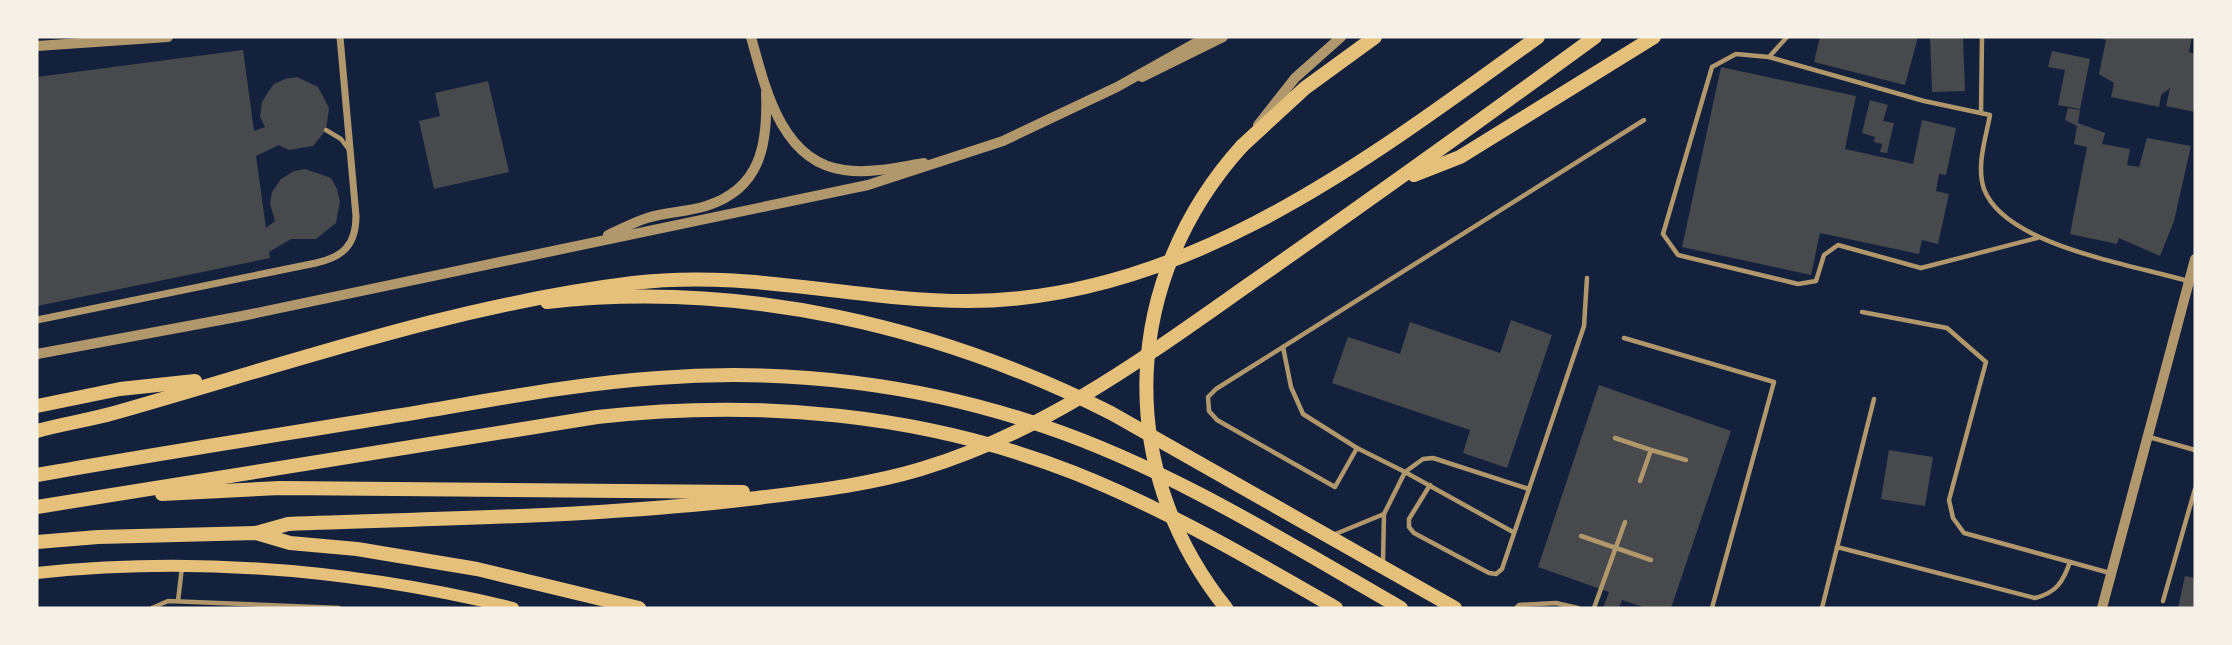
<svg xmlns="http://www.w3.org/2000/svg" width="2232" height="645" font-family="'Fira Sans',sans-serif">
<rect width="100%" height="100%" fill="#14213d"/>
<!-- building -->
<g fill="#48494c">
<polygon points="1820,37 1918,37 1905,85 1814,62"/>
<polygon points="1930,37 1963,37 1965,91 1932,92"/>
<polygon points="2096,37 2192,37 2189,52 2195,54 2195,112 2166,106 2170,88 2161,95 2159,107 2111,97 2114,83 2099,74 2106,40"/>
<polygon points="243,50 254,131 265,127 260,117 262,102 268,92 274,84 285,79 297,77 318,87 329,108 326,130 313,146 289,150 279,145 256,156 266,228 275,221 270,204 272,192 281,179 294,171 305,169 331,178 337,189 340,202 336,223 316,239 291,239 269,252 270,258 37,306 37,77"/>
<polygon points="2052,51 2090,59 2080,109 2058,105 2065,70 2048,67"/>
<polygon points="1721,67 1856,96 1845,149 1913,164 1922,120 1956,128 1946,175 1939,174 1936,191 1949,194 1938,244 1922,240 1919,254 1820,233 1811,275 1682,247"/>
<polygon points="488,81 509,172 434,189 419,121 440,116 435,93"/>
<polygon points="1870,100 1888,105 1883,121 1894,123 1887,153 1880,152 1882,144 1874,142 1875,137 1862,133"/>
<polygon points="2068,108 2080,110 2078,123 2105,133 2102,144 2130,149 2127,165 2139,167 2147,138 2191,146 2174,221 2160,256 2119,238 2117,244 2070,234 2087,147 2074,144 2077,126 2065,120"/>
<polygon points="1511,320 1552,335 1507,468 1463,453 1470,430 1332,383 1348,337 1400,354 1410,322 1500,353"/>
<polygon points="1599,385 1731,431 1671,608 1646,608 1622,600 1619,608 1603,608 1609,592 1538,567"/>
<polygon points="1889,450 1933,457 1925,506 1881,499"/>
<polygon points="2185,576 2195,578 2195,608 2178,608"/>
</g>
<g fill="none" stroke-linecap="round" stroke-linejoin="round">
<!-- service -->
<g stroke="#b1986c" stroke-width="4.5">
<path d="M1787,37L1769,57L1924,101L1990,115C1986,137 1976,166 1984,189C2005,246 2135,265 2188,281"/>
<polyline points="1769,57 1736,54 1712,67 1663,234 1678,255 1798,284 1816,281 1824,255 1838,245 1921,268 2037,238"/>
<polyline points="1981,113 1982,37"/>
<polyline points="326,130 341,139 350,151"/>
<polyline points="1862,312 1947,328 1986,362 1949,500 1953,518 1964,533 2070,562"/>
<polyline points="1624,338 1774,382 1712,608"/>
<polyline points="1283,347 1291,387 1303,414 1357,448"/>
<polyline points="2149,437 2195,450"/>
<polyline points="1615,438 1651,450 1640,481"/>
<polyline points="1651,450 1686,460"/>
<polyline points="1430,485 1409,519 1409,527 1414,533 1489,573 1496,574 1502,569 1584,326 1587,278"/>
<polyline points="1384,514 1405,472 1357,448 1335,487 1217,420 1209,411 1208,397 1216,389 1644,120"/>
<polyline points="1513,532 1405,472 1423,459 1433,458 1529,489"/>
<polyline points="1333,535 1384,514 1383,563"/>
<polyline points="1581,536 1651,560"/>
<path d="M1837,547L2035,598C2056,593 2063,582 2070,562L2110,573"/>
<polyline points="178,601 182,567"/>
<polyline points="2163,601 2195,489"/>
<polyline points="152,608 168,601 339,608"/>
<polyline points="1516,608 1519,605 1556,603 1578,608"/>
<polyline points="1594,608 1625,522"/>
<polyline points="1822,608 1874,399"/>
</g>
<!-- minor -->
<path stroke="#b1986c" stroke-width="7" d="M37,320L316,263C343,257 356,245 356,216L340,37"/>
<!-- tertiary -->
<g stroke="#b1986c" stroke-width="10">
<path d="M751,37C765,87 781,162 844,170C870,174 899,167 924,163"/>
<polyline points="37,46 168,37"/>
<polyline points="1142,77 1223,37"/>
<polyline points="1258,125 1295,78 1341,37"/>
<path d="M608,235C620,230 634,222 647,218C666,212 687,212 706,206C761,189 768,144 766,93"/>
<polyline points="37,354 242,316 868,185 1003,141 1117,87 1206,37"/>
<polyline points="2102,608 2195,259"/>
</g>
<!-- primary -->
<path stroke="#e5c07b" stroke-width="12" d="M37,573C197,556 356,570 513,608"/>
<!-- trunk -->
<g stroke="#e5c07b" stroke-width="14">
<path d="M547,302C741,280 938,326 1111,413L1455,608"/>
<polyline points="37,542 98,537 256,533 290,543 357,549 477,569 639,608"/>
<path d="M1226,608C1113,467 1122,279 1242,146"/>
</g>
<!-- motorway -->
<g stroke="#e5c07b" stroke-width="14">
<polyline points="1242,146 1305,88 1375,37"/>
<polyline points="1414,175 1460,157 1654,37"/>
<polyline points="37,406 120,389 195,381"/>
<path d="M37,431C62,424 89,420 114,413C287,364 455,305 633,283C751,269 853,301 968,301C1185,301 1370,158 1538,37"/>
<path d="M37,475C154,454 272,436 389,417C478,403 568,384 658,378C789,368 922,384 1046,427C1172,470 1286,542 1401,608"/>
<polyline points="162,494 280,488 743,492"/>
<path d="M37,507L597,417C757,399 921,413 1072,472C1164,508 1251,559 1336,608"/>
<path d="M256,533L288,524C444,518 602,517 757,498C813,491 868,485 921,469C1044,432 1144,358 1248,285C1364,204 1480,121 1595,37"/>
</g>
</g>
<!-- border -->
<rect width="2232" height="645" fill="none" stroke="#f6f1e7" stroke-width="77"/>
</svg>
